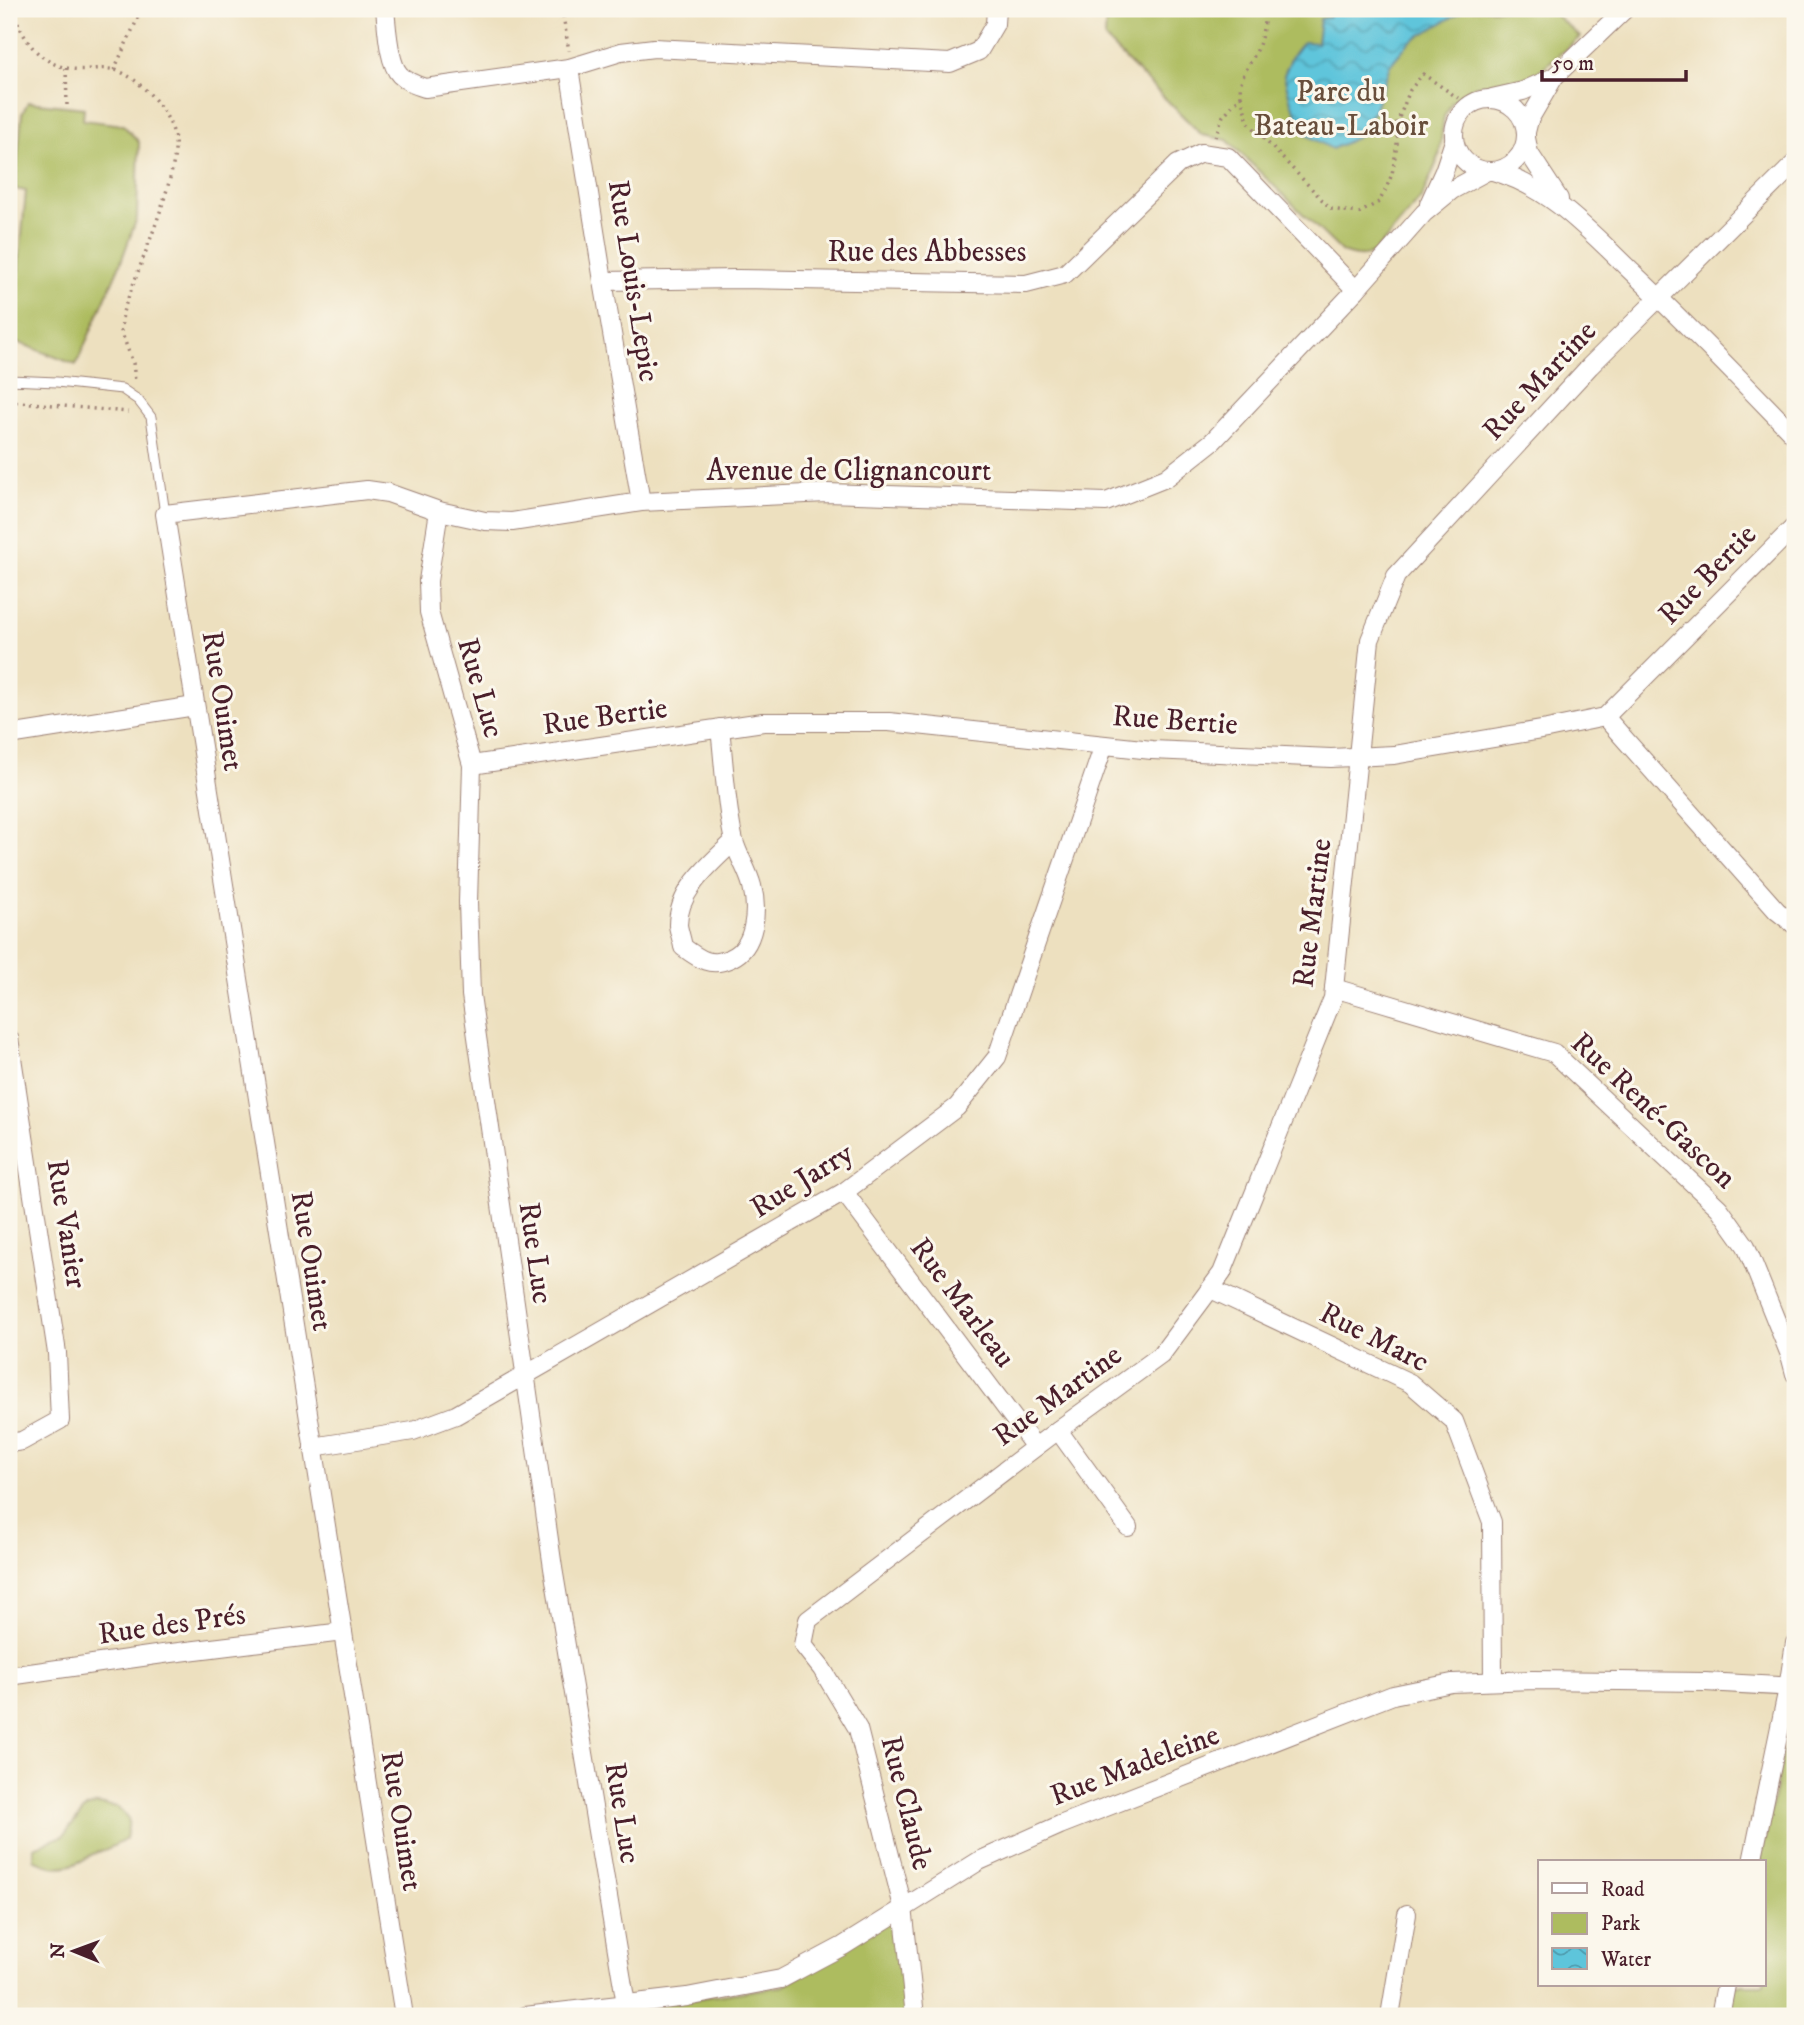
<svg xmlns="http://www.w3.org/2000/svg" width="1804" height="2025" font-family="'IM FELL DW Pica',serif">
<defs>
<pattern id="water-waves" width="16" height="10" patternUnits="userSpaceOnUse" patternTransform="scale(1.75)"><rect width="16" height="10" fill="#5ec5db"/><path d="M0 5q4-4 8 0t8 0" fill="none" stroke="#509fb2"/></pattern>
</defs>
<rect width="100%" height="100%" fill="#fbf7ec"/>
<filter id="ink" filterUnits="userSpaceOnUse"><feTurbulence type="fractalNoise" baseFrequency=".0143" numOctaves="2"/><feDisplacementMap in="SourceGraphic" scale="14" xChannelSelector="R" yChannelSelector="G"/><feConvolveMatrix kernelMatrix="1 2 1 2 8 2 1 2 1" color-interpolation-filters="sRGB"/></filter>
<filter id="wash" filterUnits="userSpaceOnUse"><feTurbulence type="fractalNoise" baseFrequency=".00686" numOctaves="4" result="noise"/><feDisplacementMap in="SourceGraphic" scale="28" xChannelSelector="R" yChannelSelector="G"/><feGaussianBlur stdDeviation="1.57" result="paint"/><feColorMatrix in="noise" values="0 0 0 0 0 0 0 0 0 0 0 0 0 0 0 0 0 1.4 0 .05"/><feComposite in="paint" operator="in"/></filter>
<g filter="url(#wash)">
<rect width="100%" height="100%" fill="#ede0bf"/>
<!-- park -->
<g fill="#adbc5f" stroke="#7c6e45" stroke-width="2">
<path d="M1106,9H1549L1580,37L1525,83L1476,86L1452,102L1444,117L1439,157L1422,197L1375,252C1363,258 1355,257 1342,252L1227,140L1202,135L1105,39Z"/>
<polygon points="28,102 84,108 83,120 123,125 139,142 137,218 119,267 76,365 12,340 26,191 15,189 22,114"/>
<polygon points="1795,1697 1795,2016 1727,2016 1734,1985 1764,1985 1764,1862 1760,1862"/>
<path d="M97,1804L118,1807L129,1821L126,1839C116,1846 107,1849 96,1853C90,1854 87,1859 81,1861C66,1869 48,1869 34,1859V1847L63,1836L86,1808Z"/>
<polygon points="901,1907 908,2016 570,2016 784,1986"/>
</g>
<!-- water -->
<polygon fill="url(#water-waves)" stroke="#547283" stroke-width="2" points="1333,9 1463,9 1461,12 1409,42 1390,65 1375,109 1358,137 1332,149 1307,135 1291,103 1284,75 1292,56 1303,42 1317,43 1320,19 1328,17"/>
</g>
<g filter="url(#ink)">
<g fill="none" stroke-linecap="round" stroke-linejoin="round">
<!-- lane casing -->
<g stroke="#9c8075" stroke-width="11">
<polyline id="lane" points="9,380 57,382 122,389 138,400 151,417 165,514"/>
</g>
<!-- street casing -->
<g stroke="#9c8075" stroke-width="20">
<g id="street">
<path d="M385,9C387,26 388,63 400,75C407,82 416,85 425,88L569,68L621,52L654,48L950,63L979,51L995,24L996,9"/>
<polyline points="569,68 603,281 641,502"/>
<polyline points="1492,98 1523,91 1554,77 1625,9"/>
<circle cx="1490" cy="135" r="36"/>
<polyline points="1526,132 1529,120 1553,79"/>
<polyline points="1526,138 1529,153 1559,199"/>
<path d="M1493,171C1551,187 1591,233 1633,273C1689,326 1742,381 1795,436"/>
<polyline points="1429,204 1444,171 1454,141"/>
<polyline points="603,281 737,279 1026,284 1065,274 1178,164 1201,153 1228,157 1356,290"/>
<polyline points="439,511 428,581 429,612 472,765 468,902 471,995 553,1568 626,2004"/>
<polyline points="1605,717 1777,911 1795,925"/>
<path d="M720,728C724,763 726,808 734,841C738,856 748,870 752,886C758,909 756,947 731,958C711,968 699,959 683,947C682,940 679,932 678,925C678,889 711,864 734,841"/>
<polyline points="9,735 195,706"/>
<polyline points="472,765 763,722 889,722 1152,750 1331,758 1394,755 1547,729 1605,717 1795,526"/>
<polyline points="1334,988 1554,1053 1719,1208 1746,1246 1790,1355 1795,1374"/>
<polyline points="9,1038 57,1353 60,1420 22,1441 9,1443"/>
<polyline points="844,1192 1035,1447"/>
<polyline points="1211,1289 1410,1383 1454,1421 1492,1522 1493,1681"/>
<polyline points="1058,1430 1128,1527"/>
<polyline points="313,1447 413,1431 456,1415 844,1192 957,1107 997,1057 1104,745"/>
<polyline points="9,1676 163,1654 343,1632"/>
<polyline points="1752,1862 1788,1688 1795,1643"/>
<polyline points="404,2016 165,514 367,490 388,493 439,511 485,521 512,522 641,502 827,493 1106,502 1166,478 1213,441 1356,290 1424,213 1452,190 1487,171"/>
<polyline points="525,2016 687,1997 781,1979 843,1946 979,1861 1060,1825 1393,1695 1452,1683 1533,1680 1705,1682 1795,1687"/>
<polyline points="915,2016 903,1907 858,1729 822,1669 803,1645 808,1620 1058,1430 1161,1355 1222,1273 1333,998 1370,640 1396,576 1590,366 1795,163"/>
<polyline points="1390,2016 1407,1914"/>
<polyline points="1720,2016 1726,1985"/>
</g>
</g>
<!-- path -->
<g stroke="#9c8075" stroke-width="3.5" stroke-dasharray="2 5" stroke-linecap="butt">
<path d="M13,9C22,37 36,61 67,68C82,72 100,66 115,70C140,77 172,114 175,140C179,176 136,274 123,312L121,331L133,363L135,381"/>
<polyline points="562,9 569,51"/>
<polyline points="66,68 67,106"/>
<polyline points="114,70 142,9"/>
<polyline points="1241,96 1248,122 1331,209 1359,213 1379,202 1386,189 1392,174 1397,145 1397,123 1410,90 1423,74 1458,98"/>
<path d="M1215,137L1223,116L1241,96C1237,77 1251,65 1258,48C1262,37 1265,21 1265,9"/>
<polyline points="9,401 128,412"/>
</g>
<!-- lane -->
<use href="#lane" stroke="#fff" stroke-width="9"/>
<!-- street -->
<use href="#street" stroke="#fff" stroke-width="18"/>
</g>
</g>
<g text-anchor="middle" dominant-baseline="central" stroke-width="6" stroke-linejoin="round" paint-order="stroke">
<!-- park labels -->
<g font-size="30" fill="#684e3b" stroke="#fbf7ec">
<text x="1341" y="92">Parc du<tspan x="1341" dy="34">Bateau-Laboir</tspan></text>
</g>
<!-- street labels -->
<g font-size="30" fill="#4a1f2b" stroke="#fbf7ec">
<text x="927" y="252">Rue des Abbesses</text>
<text transform="translate(633 281) rotate(81)">Rue Louis-Lepic</text>
<text transform="translate(1540 381) rotate(-47)">Rue Martine</text>
<text x="849" y="471">Avenue de Clignancourt</text>
<text transform="translate(1708 575) rotate(-46)">Rue Bertie</text>
<text transform="translate(480 688) rotate(74)">Rue Luc</text>
<text transform="translate(222 701) rotate(81)">Rue Ouimet</text>
<text transform="translate(605 717) rotate(-8)">Rue Bertie</text>
<text transform="translate(1175 721) rotate(4)">Rue Bertie</text>
<text transform="translate(1313 913) rotate(-83)">Rue Martine</text>
<text transform="translate(1653 1111) rotate(43)">Rue René-Gascon</text>
<text transform="translate(802 1181) rotate(-32)">Rue Jarry</text>
<text transform="translate(66 1224) rotate(81)">Rue Vanier</text>
<text transform="translate(535 1253) rotate(82)">Rue Luc</text>
<text transform="translate(311 1261) rotate(81)">Rue Ouimet</text>
<text transform="translate(962 1303) rotate(53)">Rue Marleau</text>
<text transform="translate(1374 1338) rotate(27)">Rue Marc</text>
<text transform="translate(1058 1396) rotate(-36)">Rue Martine</text>
<text transform="translate(172 1625) rotate(-8)">Rue des Prés</text>
<text transform="translate(1135 1766) rotate(-21)">Rue Madeleine</text>
<text transform="translate(906 1803) rotate(76)">Rue Claude</text>
<text transform="translate(622 1813) rotate(81)">Rue Luc</text>
<text transform="translate(401 1821) rotate(81)">Rue Ouimet</text>
</g>
</g>
<!-- margin -->
<rect width="1804" height="2025" fill="none" stroke="#fbf7ec" stroke-width="35"/>
<!-- legend -->
<rect x="1538" y="1860" width="228" height="126" fill="#fbf7ec" stroke="#b4a19f" stroke-width="2"/>
<rect x="1552" y="1883" width="35" height="10" fill="#ffffff" stroke="#b4a19f" stroke-width="2"/>
<text x="1601" y="1896" font-size="21" fill="#4a1f2b">Road</text>
<rect x="1552" y="1913" width="35" height="21" fill="#adbc5f" stroke="#b4a19f" stroke-width="2"/>
<text x="1601" y="1930" font-size="21" fill="#4a1f2b">Park</text>
<rect x="1552" y="1948" width="35" height="21" fill="url(#water-waves)" stroke="#b4a19f" stroke-width="2"/>
<text x="1601" y="1966" font-size="21" fill="#4a1f2b">Water</text>
<!-- north arrow -->
<g transform="translate(74 1951) rotate(271)" stroke="#fbf7ec" stroke-width="5" paint-order="stroke">
<path d="M0-5L12 26L0 18L-12 26Z" fill="#4a1f2b"/>
<text y="-10" font-size="19" font-weight="bold" text-anchor="middle" fill="#4a1f2b">N</text>
</g>
<!-- scale -->
<path d="M1542 70v10h144v-10" fill="none" stroke="#4a1f2b" stroke-width="3.5"/>
<text x="1552" y="70" font-size="21" fill="#4a1f2b" stroke="#fbf7ec" stroke-width="5" paint-order="stroke">50 m</text>
</svg>
